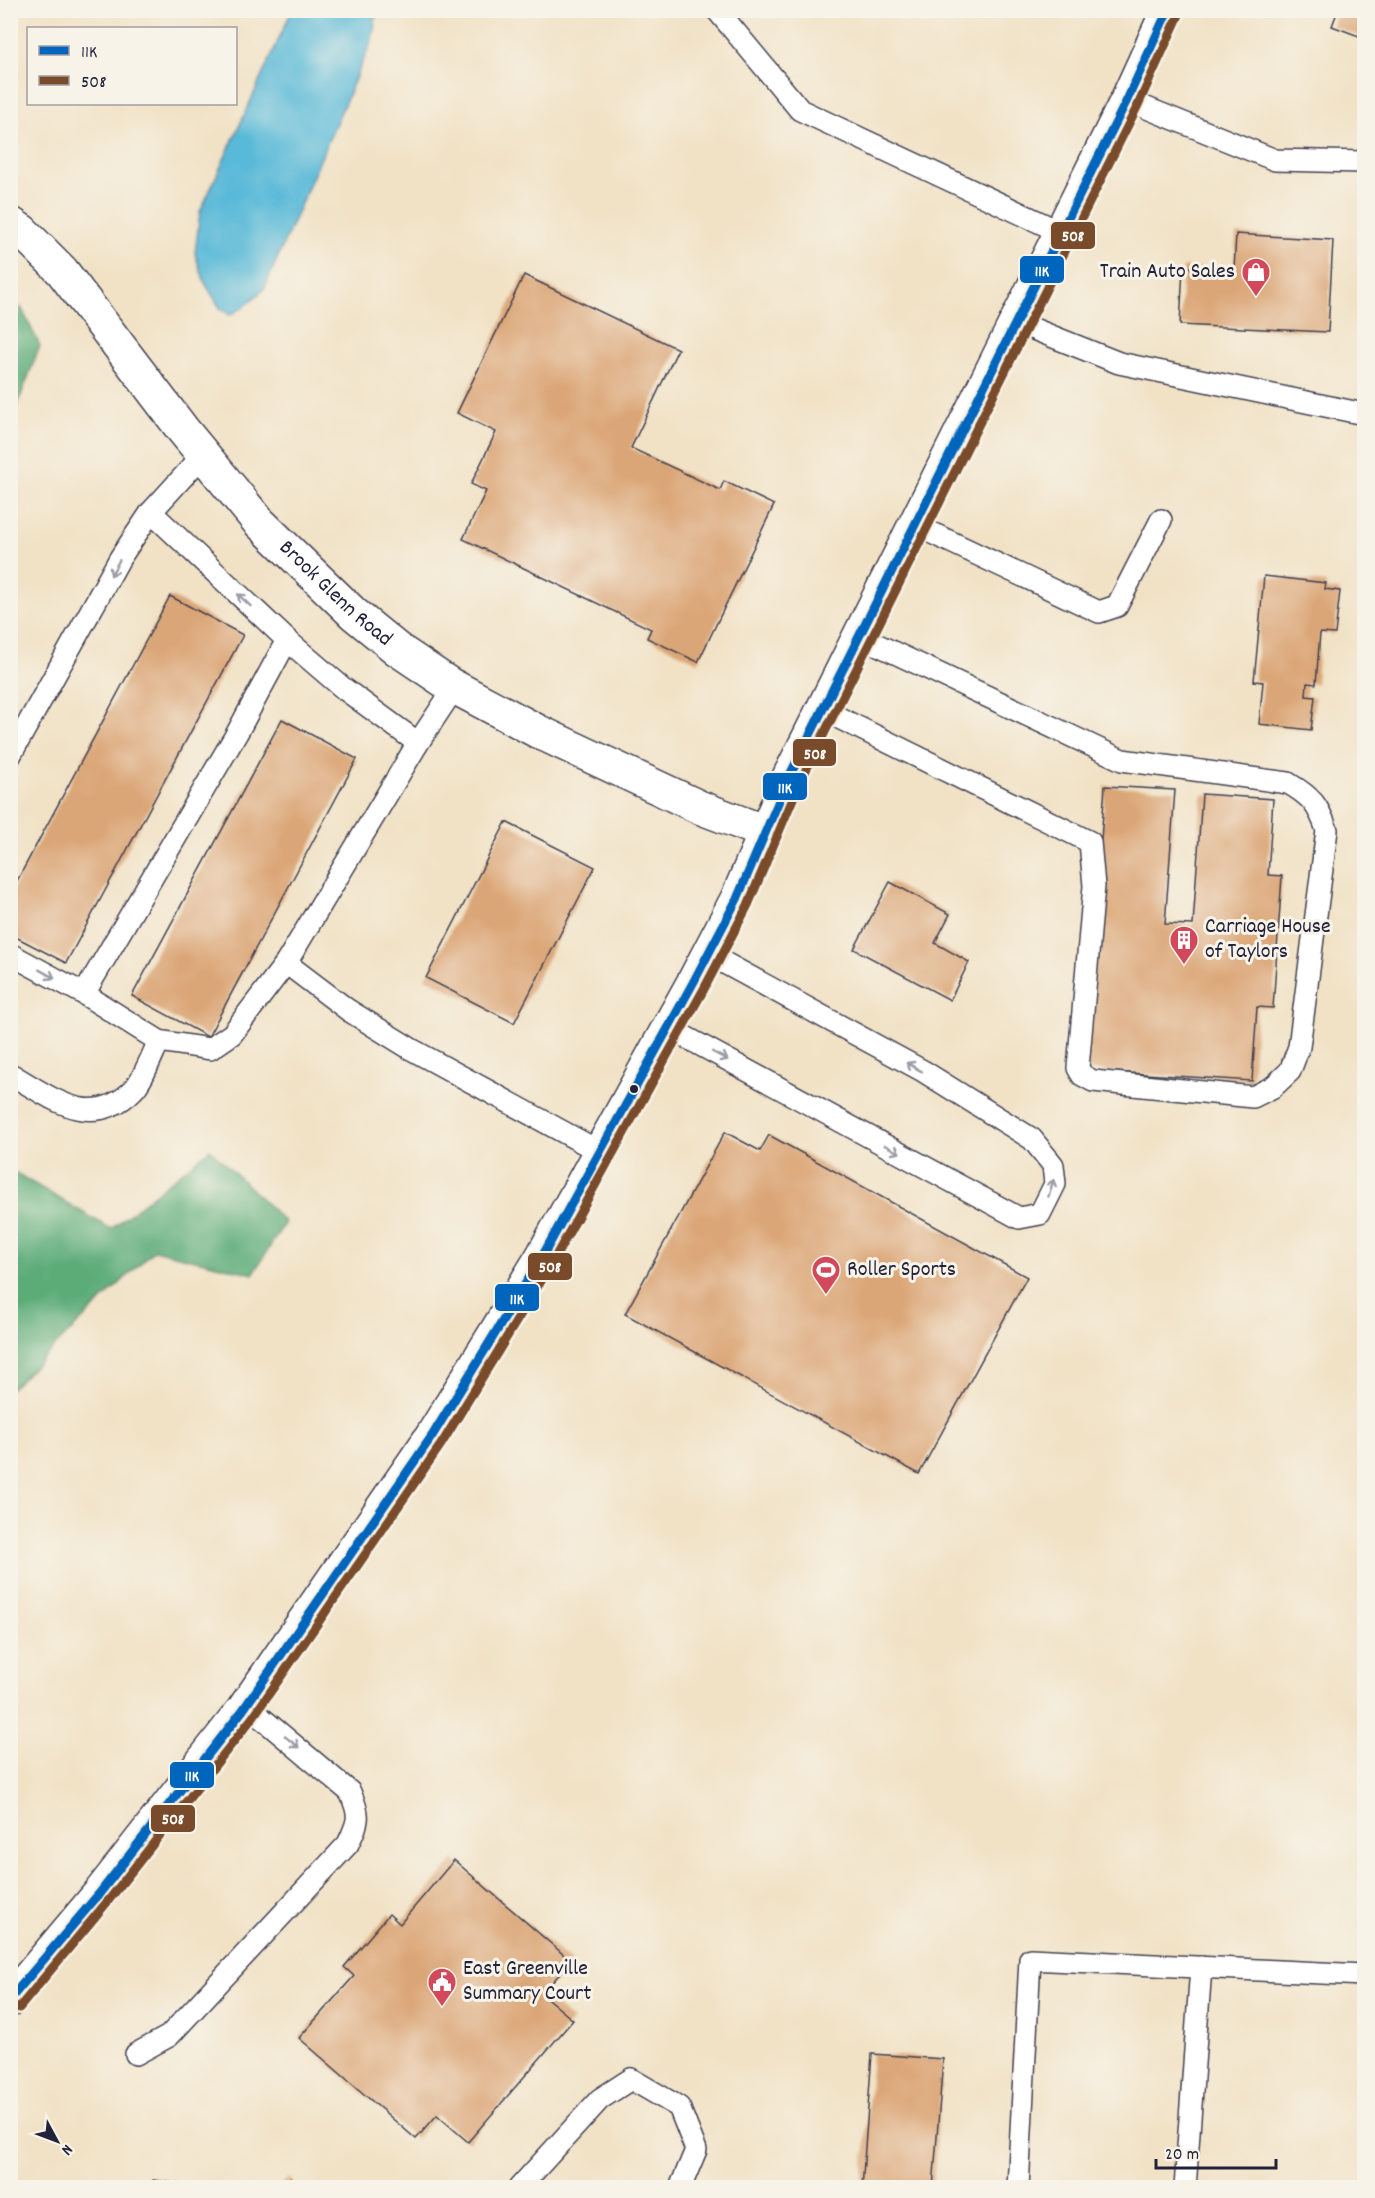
<svg xmlns="http://www.w3.org/2000/svg" width="1375" height="2198" font-family="Dekko,sans-serif">
<rect width="100%" height="100%" fill="#f7f3e8"/>
<filter id="ink" filterUnits="userSpaceOnUse"><feTurbulence type="fractalNoise" baseFrequency=".0167" numOctaves="2"/><feDisplacementMap in="SourceGraphic" scale="12" xChannelSelector="R" yChannelSelector="G"/><feConvolveMatrix kernelMatrix="1 2 1 2 8 2 1 2 1" color-interpolation-filters="sRGB"/></filter>
<filter id="wash" filterUnits="userSpaceOnUse"><feTurbulence type="fractalNoise" baseFrequency=".008" numOctaves="4" result="noise"/><feDisplacementMap in="SourceGraphic" scale="24" xChannelSelector="R" yChannelSelector="G"/><feGaussianBlur stdDeviation="1.35" result="paint"/><feColorMatrix in="noise" values="0 0 0 0 0 0 0 0 0 0 0 0 0 0 0 0 0 1.4 0 .05"/><feComposite in="paint" operator="in"/></filter>
<g filter="url(#wash)">
<rect width="100%" height="100%" fill="#f1e2c6"/>
<!-- forest -->
<g fill="#5cac78" stroke="#3f675a" stroke-width="1.5">
<polygon points="21,307 40,346 11,421 11,331"/>
<polygon points="210,1149 285,1222 253,1274 154,1250 11,1389 11,1170 111,1229"/>
</g>
<!-- water -->
<polygon fill="#59b9d8" stroke="#3e6e8a" stroke-width="1.5" points="292,10 377,11 372,40 264,289 244,307 230,315 220,308 205,283 195,254 200,212"/>
<g id="blocks">
<!-- building -->
<g fill="#dba677">
<polygon points="1338,10 1364,10 1364,38 1332,26"/>
<polygon points="1236,234 1333,240 1328,332 1180,325 1183,267 1234,269"/>
<polygon points="524,275 678,349 631,448 720,490 724,481 774,505 698,662 647,638 651,629 463,539 486,491 471,484 496,432 457,413"/>
<polygon points="1264,576 1326,583 1325,589 1340,591 1335,634 1320,633 1316,684 1307,683 1306,696 1315,697 1311,730 1259,724 1263,682 1254,681"/>
<polygon points="170,596 243,635 66,963 10,934 10,894"/>
<polygon points="282,719 357,759 208,1037 132,996"/>
<polygon points="1105,786 1175,790 1165,924 1193,925 1202,794 1273,799 1268,875 1282,876 1273,1008 1257,1007 1252,1081 1084,1070"/>
<polygon points="506,822 595,867 514,1023 426,978"/>
<polygon points="890,882 950,914 935,943 969,962 950,1000 854,949"/>
<polygon points="725,1132 760,1151 769,1135 1027,1277 919,1474 625,1314"/>
<polygon points="454,1860 571,1961 542,1994 573,2020 468,2142 437,2115 416,2139 299,2038 354,1976 344,1967 389,1914 400,1924"/>
<polygon points="872,2054 943,2059 933,2188 862,2188"/>
<polygon points="290,2178 296,2188 276,2188"/>
<polygon points="153,2180 195,2186 195,2188 151,2188"/>
</g>
</g>
</g>
<g filter="url(#ink)">
<use href="#blocks" fill-opacity="0" stroke="#413f50" stroke-width="1.5"/>
<g fill="none" stroke-linecap="round" stroke-linejoin="round">
<!-- service casing -->
<g stroke="#413f50" stroke-width="24">
<g id="service">
<polyline points="717,10 800,110 1060,232"/>
<polyline points="1127,100 1275,160 1364,162"/>
<polyline points="1016,322 1119,363 1364,414"/>
<polyline points="151,512 203,455"/>
<polyline points="915,525 1099,612 1117,606 1161,520"/>
<polygon points="287,640 343,688 418,743 286,963 232,1034 210,1049 159,1041 84,994 237,733"/>
<path d="M823,710L1090,842L1094,886L1078,1068L1082,1075L1093,1081L1253,1097L1273,1087L1290,1071L1299,1047L1327,830C1318,805 1312,797 1288,783L1122,760L859,636"/>
<polyline points="418,743 455,687"/>
<polyline points="10,756 120,558 151,512 287,640"/>
<polyline points="10,954 84,994"/>
<polyline points="286,963 348,1010 411,1049 600,1152"/>
<polyline points="669,1028 1019,1218 1040,1214 1055,1184 1053,1165 1032,1139 923,1071 708,954"/>
<path d="M10,1074C51,1097 91,1132 133,1090C142,1082 153,1053 159,1041"/>
<path d="M136,2054L169,2036L348,1844C359,1820 361,1817 350,1792L246,1705"/>
<polyline points="519,2188 600,2099 631,2079 679,2107 696,2150 680,2188"/>
<polyline points="1018,2188 1030,1959 1364,1975"/>
<polyline points="1185,2188 1201,1967"/>
</g>
</g>
<!-- minor casing -->
<g stroke="#413f50" stroke-width="36">
<g id="minor">
<path id="s1" d="M10,223L22,231L62,271L183,430L258,521L354,614L397,649L449,684L537,731L699,807L765,832"/>
</g>
</g>
<!-- tertiary casing -->
<g stroke="#413f50" stroke-width="36">
<polyline id="tertiary" points="10,2000 99,1894 243,1710 432,1436 542,1257 693,983 737,899 789,777 1127,100 1168,10"/>
</g>
<!-- service -->
<use href="#service" stroke="#fff" stroke-width="21"/>
<!-- minor -->
<use href="#minor" stroke="#fff" stroke-width="33"/>
<!-- tertiary -->
<use href="#tertiary" stroke="#fff" stroke-width="33"/>
<!-- bus-1 casing -->
<g stroke="#f7f3e8" stroke-width="14">
<polyline id="bus-1" points="10,1999 99,1894 243,1710 432,1436 542,1257 693,983 737,899 789,777 1127,100 1168,10"/>
</g>
<!-- bus-2 casing -->
<g stroke="#f7f3e8" stroke-width="14">
<polyline id="bus-2" points="19,2008 108,1901 253,1717 442,1443 552,1263 704,989 748,905 800,782 1138,105 1179,15"/>
</g>
<!-- bus-1 -->
<use href="#bus-1" stroke="#0065bd" stroke-width="9"/>
<!-- bus-2 -->
<use href="#bus-2" stroke="#7a4b2a" stroke-width="9"/>
</g>
<!-- one-way arrows -->
<defs><path id="oneway-shaft" d="M-6 0H5M1.5-3L5.5 0L1.5 3" fill="none" stroke-width="1.6" stroke-linecap="round" stroke-linejoin="round" transform="scale(1.5)"/></defs>
<g stroke="#9c9ca7">
<use href="#oneway-shaft" transform="translate(115 568) rotate(119)"/>
<use href="#oneway-shaft" transform="translate(244 600) rotate(-137)"/>
<use href="#oneway-shaft" transform="translate(47 974) rotate(29)"/>
<use href="#oneway-shaft" transform="translate(720 1056) rotate(28)"/>
<use href="#oneway-shaft" transform="translate(914 1067) rotate(-151)"/>
<use href="#oneway-shaft" transform="translate(892 1149) rotate(28)"/>
<use href="#oneway-shaft" transform="translate(1051 1188) rotate(-73)"/>
<use href="#oneway-shaft" transform="translate(292 1742) rotate(39)"/>
</g>
</g>
<!-- icons -->
<defs>
<g id="shop-pin" transform="scale(1.5)"><path d="M0 17L-7.5 6A9.5 9.5 0 1 1 7.5 6Z" fill="#d1495b" stroke="#f7f3e8"/><path d="M-5-2.5h2.3a2.7 3.5 0 0 1 5.4 0H5L5.5 6h-11ZM-1.5-2.5h3a1.5 2.3 0 0 0-3 0Z" fill="#fff"/></g>
<g id="building-pin" transform="scale(1.5)"><path d="M0 17L-7.5 6A9.5 9.5 0 1 1 7.5 6Z" fill="#d1495b" stroke="#f7f3e8"/><path d="M-4-6H4V6H1V3H-1V6H-4ZM-2.5-4.3h1.7v1.8h-1.7ZM.8-4.3h1.7v1.8H.8ZM-2.5-1h1.7V.8h-1.7ZM.8-1h1.7V.8H.8Z" fill="#fff"/></g>
<g id="stadium-pin" transform="scale(1.5)"><path d="M0 17L-7.5 6A9.5 9.5 0 1 1 7.5 6Z" fill="#d1495b" stroke="#f7f3e8"/><path d="M0-5a6.5 5 0 1 0 0 10a6.5 5 0 1 0 0-10ZM-3.5-1.8h7v3.6h-7Z" fill="#fff"/></g>
<g id="civic-pin" transform="scale(1.5)"><path d="M0 17L-7.5 6A9.5 9.5 0 1 1 7.5 6Z" fill="#d1495b" stroke="#f7f3e8"/><path d="M-.6-6.5H3V-4.5H.6V-3L4-1V1h2V6H-6V1h2V-1L-.6-3ZM-1.2 2.5V6h2.4V2.5Z" fill="#fff"/></g>
</defs>
<g fill-rule="evenodd">
<use href="#shop-pin" x="1256" y="272"/>
<use href="#building-pin" x="1184" y="940"/>
<use href="#stadium-pin" x="826" y="1270"/>
<use href="#civic-pin" x="442" y="1982"/>
</g>
<!-- markers -->
<circle fill="#22223b" stroke="#f7f3e8" stroke-width="2" cx="634" cy="1089" r="5"/>
<g text-anchor="middle" dominant-baseline="central" stroke-width="6" stroke-linejoin="round" paint-order="stroke">
<!-- poi labels -->
<g font-size="22" fill="#22223b" stroke="#f7f3e8" text-anchor="start">
<text x="1235" y="272" text-anchor="end">Train Auto Sales</text>
<text x="1205" y="927">Carriage House<tspan x="1205" dy="25">of Taylors</tspan></text>
<text x="847" y="1270">Roller Sports</text>
<text x="463" y="1969">East Greenville<tspan x="463" dy="25">Summary Court</tspan></text>
</g>
<!-- street labels -->
<g font-size="22" fill="#22223b" stroke="#f7f3e8">
<text stroke="none"><textPath href="#s1" startOffset="495">Brook Glenn Road</textPath></text>
</g>
</g>
<g stroke="#f7f3e8" stroke-width="2">
<rect x="1050" y="221" width="46" height="29" rx="6" fill="#7a4b2a"/>
<rect x="1019" y="255" width="46" height="29" rx="6" fill="#0065bd"/>
<rect x="792" y="738" width="45" height="29" rx="6" fill="#7a4b2a"/>
<rect x="762" y="772" width="46" height="29" rx="6" fill="#0065bd"/>
<rect x="527" y="1252" width="46" height="29" rx="6" fill="#7a4b2a"/>
<rect x="494" y="1283" width="46" height="29" rx="6" fill="#0065bd"/>
<rect x="169" y="1761" width="46" height="28" rx="6" fill="#0065bd"/>
<rect x="150" y="1804" width="46" height="29" rx="6" fill="#7a4b2a"/>
</g>
<g font-size="16" text-anchor="middle" font-weight="bold" fill="#fff">
<text x="1073" y="241">508</text>
<text x="1042" y="276">11K</text>
<text x="815" y="759">508</text>
<text x="785" y="793">11K</text>
<text x="550" y="1272">508</text>
<text x="517" y="1304">11K</text>
<text x="192" y="1781">11K</text>
<text x="173" y="1824">508</text>
</g>
<!-- margin -->
<rect width="1375" height="2198" fill="none" stroke="#f7f3e8" stroke-width="36"/>
<!-- legend -->
<rect x="27" y="27" width="210" height="78" fill="#f7f3e8" stroke="#a29fa3" stroke-width="1.5"/>
<rect x="39" y="46" width="30" height="9" fill="#0065bd" stroke="#a29fa3" stroke-width="1.5"/>
<text x="81" y="57" font-size="18" fill="#22223b">11K</text>
<rect x="39" y="76" width="30" height="9" fill="#7a4b2a" stroke="#a29fa3" stroke-width="1.5"/>
<text x="81" y="87" font-size="18" fill="#22223b">508</text>
<!-- north arrow -->
<g transform="translate(57 2141) rotate(131)" stroke="#f7f3e8" stroke-width="4.5" paint-order="stroke">
<path d="M0-4.5L10 22L0 15L-10 22Z" fill="#22223b"/>
<text y="-9" font-size="16" font-weight="bold" text-anchor="middle" fill="#22223b">N</text>
</g>
<!-- scale -->
<path d="M1156 2159v9h120v-9" fill="none" stroke="#22223b" stroke-width="3"/>
<text x="1165" y="2159" font-size="18" fill="#22223b" stroke="#f7f3e8" stroke-width="4.5" paint-order="stroke">20 m</text>
</svg>
